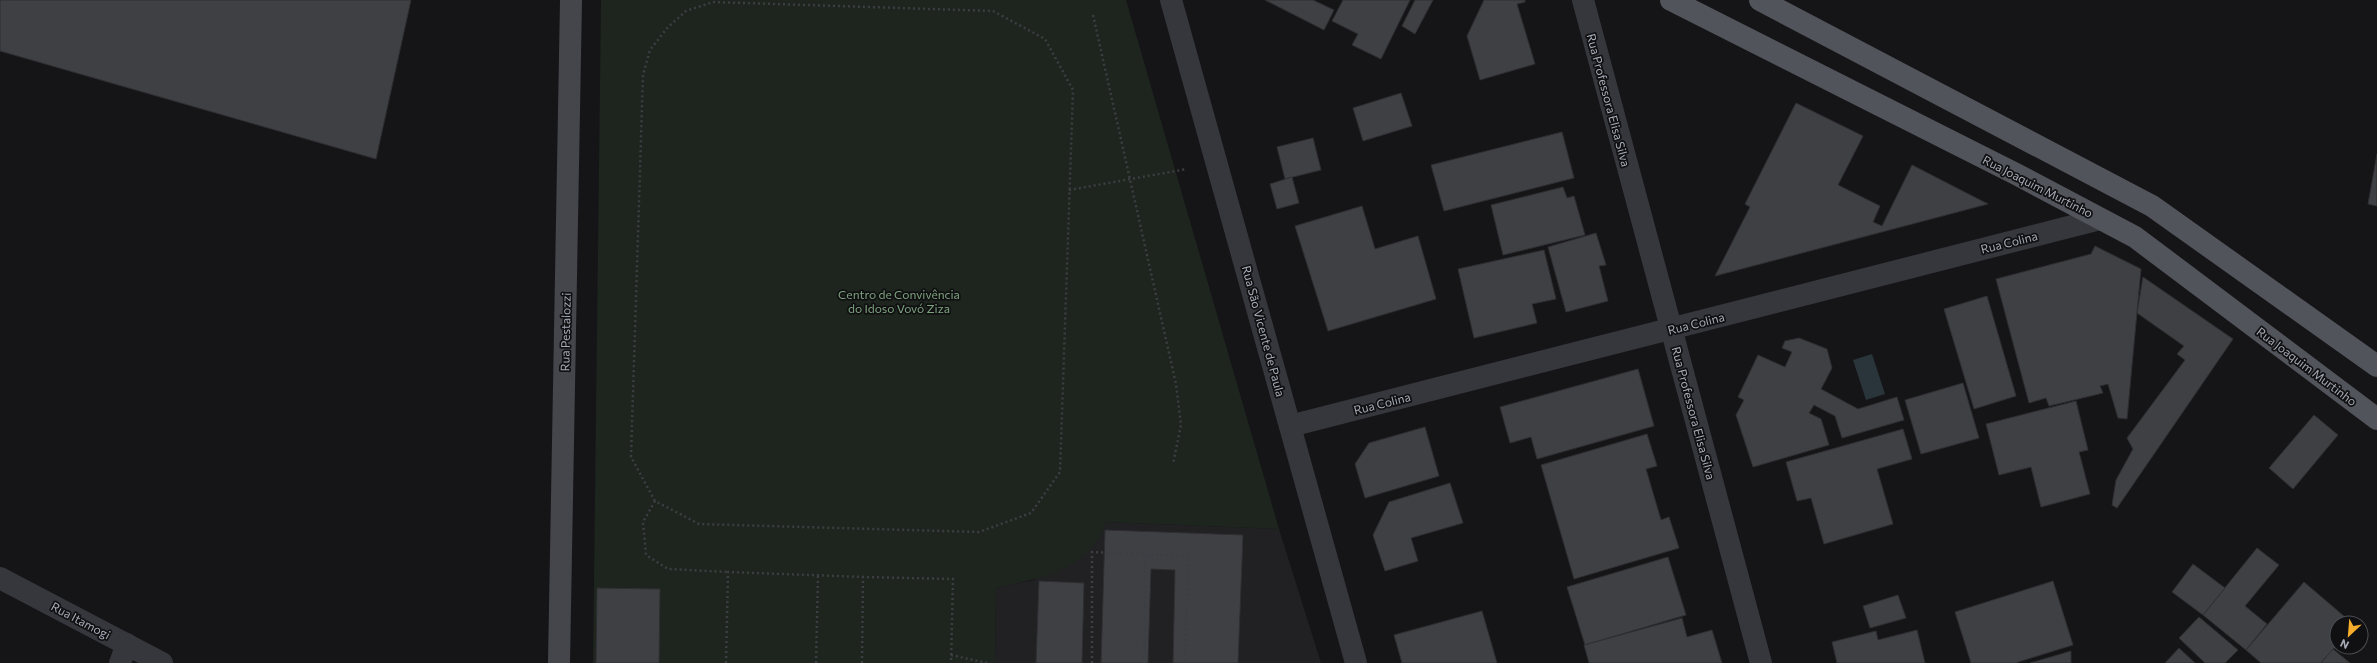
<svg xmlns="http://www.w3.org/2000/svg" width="2377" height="663" font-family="Commissioner,sans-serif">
<rect width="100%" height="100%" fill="#151517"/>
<!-- built -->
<polygon fill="#212124" points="1106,522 1279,529 1321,663 995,663 996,588 1034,580 1096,543"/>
<!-- green -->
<path fill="#1d251e" d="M601,0H1126L1279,529L1106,522C1103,529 1100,538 1095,544C1072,574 1031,580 996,588L995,663H593Z"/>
<!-- water -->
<polygon fill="#2a343b" points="1872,354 1885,394 1866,400 1853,360"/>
<!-- building -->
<g fill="#3f4044" stroke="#2f2f33">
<polygon points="0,0 411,0 376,159 0,51"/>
<polygon points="1265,0 1313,0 1334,10 1324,30"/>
<polygon points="1343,0 1410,0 1381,59 1352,45 1358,34 1332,21"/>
<polygon points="1415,0 1433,0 1415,34 1402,26"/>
<polygon points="1484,0 1525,0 1525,2 1517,4 1535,64 1480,80 1467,36"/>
<polygon points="1401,93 1412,126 1363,141 1353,108"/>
<polygon points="1796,103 1863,136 1838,185 1880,206 1873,222 1882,226 1912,165 1988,204 1715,276 1750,207 1745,204"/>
<polygon points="1562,132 1574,178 1444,211 1431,165"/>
<polygon points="1313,138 1321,170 1285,179 1277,147"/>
<polygon points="2377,154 2377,206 2368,204"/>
<polygon points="1292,177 1299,203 1277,209 1270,184"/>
<polygon points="1563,187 1567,198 1574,196 1585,235 1503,255 1491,205"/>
<polygon points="1362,206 1375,249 1418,236 1436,299 1328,331 1295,226"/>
<polygon points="1596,233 1606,265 1599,266 1608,301 1566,312 1548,247"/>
<polygon points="2095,246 2141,269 2127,419 2118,418 2108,384 2100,386 2103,393 2049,406 2046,398 2029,403 1996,279 2091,254"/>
<polygon points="1544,250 1556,299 1532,304 1537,323 1474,338 1458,269"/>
<polygon points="2143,277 2233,339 2117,508 2112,505 2116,480 2133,449 2127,438 2185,360 2177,354 2184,346 2137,313"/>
<polygon points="1987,296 2016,396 1974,409 1944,309"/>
<polygon points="1799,338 1827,349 1832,368 1821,389 1858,409 1897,397 1904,420 1842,438 1835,416 1814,405 1809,413 1821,419 1829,445 1753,467 1736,415 1744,400 1738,397 1758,355 1785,367 1792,352 1782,348 1785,341"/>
<polygon points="1638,369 1654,426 1537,459 1531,437 1510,443 1500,407"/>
<polygon points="1963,383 1979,438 1921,454 1905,400"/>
<polygon points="2076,401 2088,450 2079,452 2090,494 2041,507 2031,467 1999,475 1986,424"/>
<polygon points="2314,415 2338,435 2293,489 2269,468"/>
<polygon points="1425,427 1439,476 1365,498 1355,464 1369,443"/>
<polygon points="1903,429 1912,459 1877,469 1893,524 1824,544 1811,498 1797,501 1786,462"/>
<polygon points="1647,434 1657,466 1646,469 1661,520 1669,517 1679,548 1574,579 1541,465"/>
<polygon points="1450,483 1463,523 1411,538 1418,561 1385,571 1373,535 1389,502"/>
<polygon points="1105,530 1243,535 1238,663 1173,663 1175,570 1151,569 1148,663 1101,663"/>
<polygon points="2257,548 2279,565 2245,606 2267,624 2246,650 2203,615"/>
<polygon points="1668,557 1686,615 1585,645 1567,587"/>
<polygon points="2193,564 2225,588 2203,615 2172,592"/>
<polygon points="1039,581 1084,583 1082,663 1036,663"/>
<polygon points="2053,581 2073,645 2015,663 1971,663 1955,612"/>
<polygon points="2304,582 2352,623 2337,623 2337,645 2321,663 2261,663 2246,650"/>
<polygon points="597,588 660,589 659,663 596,663"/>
<polygon points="1898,595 1906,618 1870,628 1863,606"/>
<polygon points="1482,611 1497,663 1402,663 1394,635"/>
<polygon points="2199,617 2238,650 2225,663 2205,663 2179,638"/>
<polygon points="1682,618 1687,637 1712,630 1722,663 1589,663 1584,645"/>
<polygon points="1917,630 1925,663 1837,663 1832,642 1876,631 1878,640"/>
<polygon points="2179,648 2195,663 2165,663"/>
<polygon points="2333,649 2350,663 2321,663"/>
<polygon points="2071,651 2071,663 2030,663"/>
</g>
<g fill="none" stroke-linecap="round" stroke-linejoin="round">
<!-- path -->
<g stroke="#3c3e43" stroke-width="2.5" stroke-dasharray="2 3" stroke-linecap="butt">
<polygon points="713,2 993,11 1045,39 1073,90 1060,472 1031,513 979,532 699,524 655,501 631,457 643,75 650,50 668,27 686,11"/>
<polyline points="1093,15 1176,384 1181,425 1173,464"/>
<polyline points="1069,190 1187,169"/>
<polyline points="655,501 643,522 646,555 668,569 728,572"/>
<polyline points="951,655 987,663"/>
<polyline points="726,663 728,572 863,577"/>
<polyline points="816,663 818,575"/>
<polyline points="862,663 863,577 953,579 951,663"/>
<polyline points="1092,663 1092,552 1188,556 1185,663"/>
<polyline points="1144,663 1145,554"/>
</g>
<!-- street -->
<g stroke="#36373c" stroke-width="22">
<polyline points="1171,0 1356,663"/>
<polyline points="1583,0 1761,663"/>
<polyline points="1290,426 2100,219"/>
<polyline points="0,578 162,663"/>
<polyline points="120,663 127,644"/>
</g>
<!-- secondary -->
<polyline stroke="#44464c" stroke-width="22" points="559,663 571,0"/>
<!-- primary -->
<g stroke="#52545b" stroke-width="22">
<polyline points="1671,0 2016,174 2135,237 2377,419"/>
<polyline points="1760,0 2152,206 2377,366"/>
</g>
</g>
<g text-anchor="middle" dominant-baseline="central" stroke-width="3.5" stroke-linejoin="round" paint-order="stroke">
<!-- street labels -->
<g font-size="12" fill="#a6acb7" stroke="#101012">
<text transform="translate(1609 100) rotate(75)">Rua Professora Elisa Silva</text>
<text transform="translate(2038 186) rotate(27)">Rua Joaquim Murtinho</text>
<text transform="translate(2009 242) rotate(-14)">Rua Colina</text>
<text transform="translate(1696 323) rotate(-14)">Rua Colina</text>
<text transform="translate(1264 331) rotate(75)">Rua São Vicente de Paula</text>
<text transform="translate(565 332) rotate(-89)">Rua Pestalozzi</text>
<text transform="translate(2307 366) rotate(37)">Rua Joaquim Murtinho</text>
<text transform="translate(1382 403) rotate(-14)">Rua Colina</text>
<text transform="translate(1694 413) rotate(75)">Rua Professora Elisa Silva</text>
<text transform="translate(81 620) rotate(28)">Rua Itamogi</text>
</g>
<!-- park labels -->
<g font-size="12" fill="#7da37e" stroke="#101012">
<text x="899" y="294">Centro de Convivência<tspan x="899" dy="14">do Idoso Vovó Ziza</tspan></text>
</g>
</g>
<!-- north arrow -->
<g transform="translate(2349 635) rotate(206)"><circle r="19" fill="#101012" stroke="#4c4e54"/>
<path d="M0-3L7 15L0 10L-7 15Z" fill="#f7ad2c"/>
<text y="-6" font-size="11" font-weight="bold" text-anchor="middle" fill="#a6acb7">N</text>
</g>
</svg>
